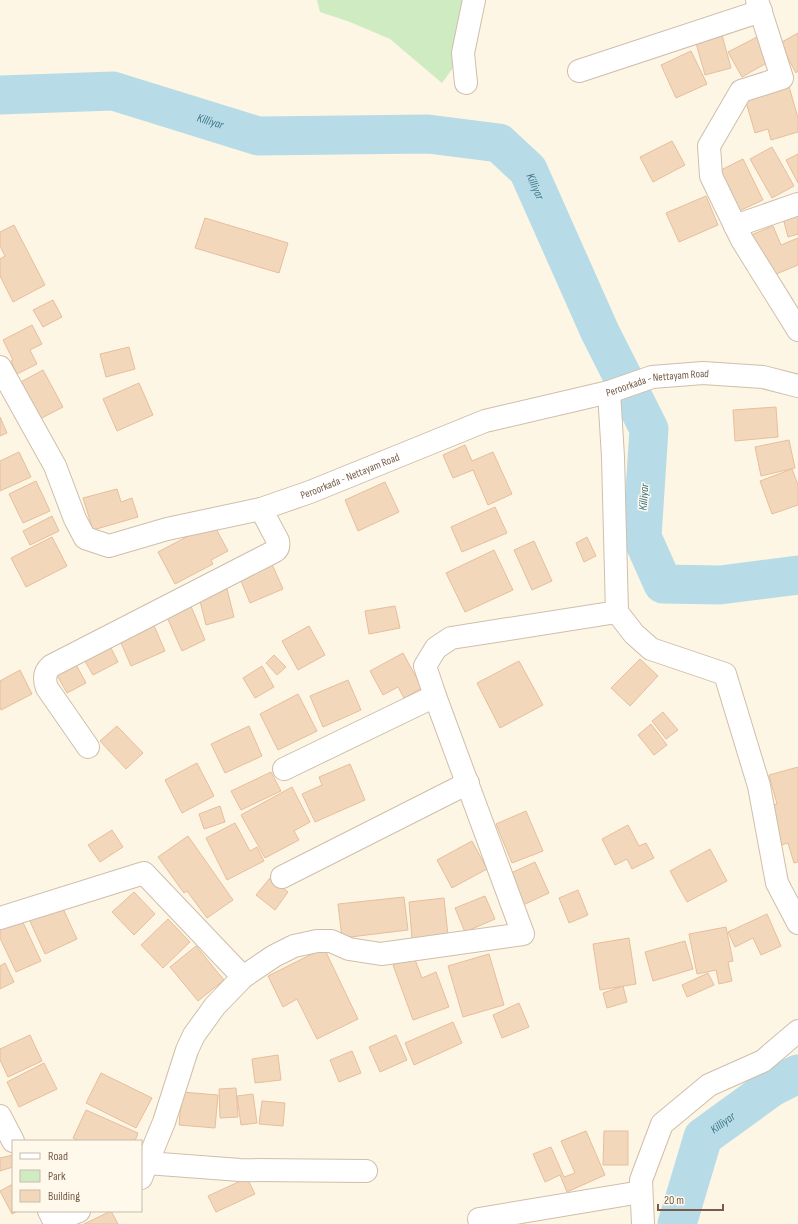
<svg xmlns="http://www.w3.org/2000/svg" width="798" height="1224" font-family="'Sofia Sans Condensed',sans-serif">
<rect width="100%" height="100%" fill="#fdf6e4"/>
<!-- green -->
<polygon fill="#cfebc2" points="317,0 483,0 466,50 442,83 390,39 350,22 320,12"/>
<g fill="none" stroke-linecap="round" stroke-linejoin="round">
<!-- river -->
<g stroke="#b8dce7" stroke-width="39">
<path id="s1" d="M0,95L113,91L258,136L428,134L499,143L528,170L600,332L649,429L642,537L663,584L720,585L798,575"/>
<path id="s2" d="M677,1224L703,1137L772,1087L798,1074"/>
</g>
</g>
<!-- building -->
<g fill="#f3d7bb" stroke="#e7be9b">
<polygon points="798,33 798,71 796,73 780,43"/>
<polygon points="722,35 731,68 705,75 696,43"/>
<polygon points="759,36 772,60 742,77 728,52"/>
<polygon points="691,51 707,84 676,98 661,65"/>
<polygon points="788,83 798,118 798,132 771,140 768,129 755,133 744,95"/>
<polygon points="672,141 685,165 653,182 640,157"/>
<polygon points="772,147 794,186 772,198 750,159"/>
<polygon points="798,154 798,183 786,160"/>
<polygon points="743,159 763,200 737,212 717,172"/>
<polygon points="706,196 718,225 679,242 666,213"/>
<polygon points="798,214 798,234 788,237 783,218"/>
<polygon points="205,218 288,243 279,273 195,248"/>
<polygon points="14,225 45,285 13,302 0,276 0,259 5,256 0,246 0,232"/>
<polygon points="773,226 781,245 798,238 798,265 769,277 751,235"/>
<polygon points="53,300 62,317 43,327 33,310"/>
<polygon points="32,325 42,344 30,350 37,364 17,374 11,361 13,360 3,340"/>
<polygon points="129,347 135,369 106,377 100,354"/>
<polygon points="43,370 63,407 36,421 17,384"/>
<polygon points="139,383 153,415 117,431 103,399"/>
<polygon points="776,407 778,437 735,441 733,410"/>
<polygon points="0,417 7,433 0,436"/>
<polygon points="789,440 795,468 761,476 755,447"/>
<polygon points="465,445 472,461 493,452 512,494 488,505 473,470 453,478 443,455"/>
<polygon points="19,452 31,477 0,491 0,461"/>
<polygon points="792,469 798,485 798,505 772,514 760,481"/>
<polygon points="36,481 50,511 23,523 9,494"/>
<polygon points="385,482 399,512 358,531 345,500"/>
<polygon points="117,489 121,502 132,498 138,517 93,530 83,498"/>
<polygon points="495,507 507,533 462,552 451,527"/>
<polygon points="52,516 59,531 30,545 23,531"/>
<polygon points="213,523 228,551 211,560 213,564 175,584 158,552"/>
<polygon points="52,537 67,566 26,587 11,558"/>
<polygon points="587,537 596,556 584,562 576,543"/>
<polygon points="534,541 552,581 532,590 514,550"/>
<polygon points="494,550 513,590 465,612 446,573"/>
<polygon points="271,562 283,589 250,603 239,576"/>
<polygon points="227,589 234,617 206,625 199,597"/>
<polygon points="190,604 205,640 182,651 166,615"/>
<polygon points="395,606 400,628 369,634 365,611"/>
<polygon points="152,621 165,651 131,666 118,636"/>
<polygon points="309,626 325,655 298,670 282,641"/>
<polygon points="108,642 118,662 93,675 82,656"/>
<polygon points="403,653 422,688 404,698 398,687 383,695 370,671"/>
<polygon points="274,655 286,667 277,675 266,663"/>
<polygon points="73,659 86,683 67,693 54,670"/>
<polygon points="640,659 658,676 630,706 611,688"/>
<polygon points="519,661 543,705 500,728 477,683"/>
<polygon points="262,666 274,687 255,698 243,678"/>
<polygon points="20,670 32,694 1,710 0,707 0,681"/>
<polygon points="348,680 361,710 323,727 310,696"/>
<polygon points="298,694 317,731 278,750 260,714"/>
<polygon points="663,712 678,730 666,739 652,721"/>
<polygon points="651,724 667,745 654,755 638,735"/>
<polygon points="117,726 143,753 126,769 100,741"/>
<polygon points="249,726 262,756 225,773 211,744"/>
<polygon points="197,763 214,796 182,813 165,780"/>
<polygon points="350,764 365,800 315,822 302,794 322,785 319,777"/>
<polygon points="798,767 798,862 794,863 788,843 778,846 766,807 777,804 769,775"/>
<polygon points="271,772 281,791 241,810 231,791"/>
<polygon points="292,787 310,822 294,831 299,840 265,858 241,815"/>
<polygon points="220,806 225,822 204,829 199,814"/>
<polygon points="526,811 543,851 512,863 496,824"/>
<polygon points="235,823 250,851 257,847 264,861 227,880 206,838"/>
<polygon points="628,825 639,846 646,843 654,858 632,869 627,859 615,865 602,839"/>
<polygon points="112,830 123,847 100,862 88,845"/>
<polygon points="188,836 233,900 207,918 187,891 184,893 158,857"/>
<polygon points="472,841 487,869 452,888 437,860"/>
<polygon points="710,849 727,881 687,902 670,871"/>
<polygon points="535,862 549,893 523,905 509,874"/>
<polygon points="270,878 288,892 275,910 256,895"/>
<polygon points="578,890 588,915 569,923 559,898"/>
<polygon points="134,892 155,914 134,935 112,912"/>
<polygon points="485,896 495,919 465,932 455,908"/>
<polygon points="404,897 408,930 342,938 338,904"/>
<polygon points="444,898 448,935 412,939 409,902"/>
<polygon points="60,902 77,939 45,954 28,917"/>
<polygon points="767,914 781,946 761,955 753,938 735,947 728,932"/>
<polygon points="20,916 41,961 16,972 0,938 0,925"/>
<polygon points="168,919 190,942 163,968 141,945"/>
<polygon points="726,927 733,961 728,962 732,981 719,984 716,970 697,974 689,934"/>
<polygon points="629,938 636,984 600,990 593,944"/>
<polygon points="685,941 693,969 653,981 645,952"/>
<polygon points="196,946 224,980 198,1001 170,967"/>
<polygon points="324,948 358,1019 317,1039 297,999 283,1007 268,976"/>
<polygon points="489,954 504,1005 463,1017 448,966"/>
<polygon points="414,957 422,978 436,972 449,1007 413,1020 393,965"/>
<polygon points="5,963 14,982 0,989 0,966"/>
<polygon points="708,973 714,985 687,997 682,985"/>
<polygon points="623,986 627,1002 607,1008 603,993"/>
<polygon points="519,1003 529,1027 502,1038 493,1015"/>
<polygon points="453,1022 462,1043 414,1065 405,1043"/>
<polygon points="30,1035 42,1061 8,1077 0,1060 0,1049"/>
<polygon points="396,1035 407,1060 380,1072 369,1047"/>
<polygon points="352,1051 361,1073 339,1082 330,1060"/>
<polygon points="278,1055 281,1080 255,1083 252,1059"/>
<polygon points="44,1063 57,1089 19,1107 7,1082"/>
<polygon points="101,1073 152,1098 136,1128 86,1103"/>
<polygon points="236,1088 238,1117 220,1118 219,1089"/>
<polygon points="182,1092 218,1095 215,1128 179,1125"/>
<polygon points="253,1094 257,1123 241,1125 237,1096"/>
<polygon points="262,1101 285,1103 283,1126 259,1124"/>
<polygon points="86,1110 138,1133 135,1141 79,1141 73,1138"/>
<polygon points="586,1131 605,1175 567,1192 560,1175 545,1182 533,1154 551,1147 564,1177 575,1173 561,1141"/>
<polygon points="604,1131 628,1131 628,1165 603,1165"/>
<polygon points="13,1155 13,1167 0,1171 0,1158"/>
<polygon points="247,1178 255,1194 216,1212 208,1196"/>
<polygon points="13,1184 13,1211 18,1211 12,1214 0,1191"/>
<polygon points="111,1211 118,1224 84,1224"/>
</g>
<g fill="none" stroke-linecap="round" stroke-linejoin="round">
<!-- minor casing -->
<g stroke="#cfbeab" stroke-width="24">
<g id="minor">
<polyline points="757,0 782,78 741,91 709,146 711,176 742,240 798,330"/>
<polyline points="579,71 761,11"/>
<polyline points="466,83 463,53 474,0"/>
<polyline points="735,226 798,204"/>
<polyline points="617,612 634,634 651,649 725,674 759,786 777,883 798,923"/>
<path d="M88,747L47,688C44,680 44,672 51,666L275,551C278,549 279,546 278,541L261,509"/>
<polyline points="284,769 435,696"/>
<polyline points="282,877 468,783"/>
<polyline points="0,918 144,873 243,977 274,956 294,946 317,941 331,941 349,949 381,954 523,934 435,696 425,666 436,648 451,638 617,612 613,457 609,392"/>
<polyline points="0,1116 13,1141"/>
<polyline points="147,1163 240,1170 366,1171"/>
<polyline points="141,1178 164,1122 187,1050 194,1035 215,1006 243,977"/>
<polyline points="49,1211 54,1221 79,1211"/>
<polyline points="479,1219 641,1192"/>
<polyline points="643,1224 641,1180 662,1124 709,1085 763,1061 798,1031"/>
</g>
</g>
<!-- tertiary casing -->
<g stroke="#cfbeab" stroke-width="24">
<g id="tertiary">
<path id="s3" d="M0,367L55,466L75,519L85,538L109,546L167,529L261,509L310,492L485,421L609,392L652,377L703,373L763,377L798,386"/>
</g>
</g>
<!-- minor -->
<use href="#minor" stroke="#fff" stroke-width="22"/>
<!-- tertiary -->
<use href="#tertiary" stroke="#fff" stroke-width="22"/>
</g>
<g text-anchor="middle" dominant-baseline="central" stroke-width="3" stroke-linejoin="round" paint-order="stroke">
<!-- street labels -->
<g font-size="11" fill="#775d49" stroke="#fff9ec">
<text stroke="none"><textPath href="#s3" startOffset="791">Peroorkada - Nettayam Road</textPath></text>
<text stroke="none"><textPath href="#s3" startOffset="468">Peroorkada - Nettayam Road</textPath></text>
</g>
<!-- water labels -->
<g font-size="12" font-style="italic" fill="#41798b" stroke="#fff9ec">
<text stroke="none"><textPath href="#s1" startOffset="215">Killiyar</textPath></text>
<text stroke="none"><textPath href="#s1" startOffset="564">Killiyar</textPath></text>
<text transform="translate(644 497) rotate(-86)">Killiyar</text>
<text stroke="none"><textPath href="#s2" startOffset="115">Killiyar</textPath></text>
</g>
</g>
<!-- legend -->
<rect x="12" y="1140" width="130" height="72" fill="#fff9ec" stroke="#c9bbab"/>
<rect x="20" y="1153" width="20" height="6" fill="#ffffff" stroke="#c9bbab"/>
<text x="48" y="1160" font-size="12" fill="#775d49">Road</text>
<rect x="20" y="1170" width="20" height="12" fill="#cfebc2" stroke="#c9bbab"/>
<text x="48" y="1180" font-size="12" fill="#775d49">Park</text>
<rect x="20" y="1190" width="20" height="12" fill="#f3d7bb" stroke="#c9bbab"/>
<text x="48" y="1200" font-size="12" fill="#775d49">Building</text>
<!-- scale -->
<path d="M658 1204v6h65v-6" fill="none" stroke="#775d49" stroke-width="2"/>
<text x="664" y="1204" font-size="12" fill="#775d49" stroke="#fff9ec" stroke-width="3" paint-order="stroke">20 m</text>
</svg>
